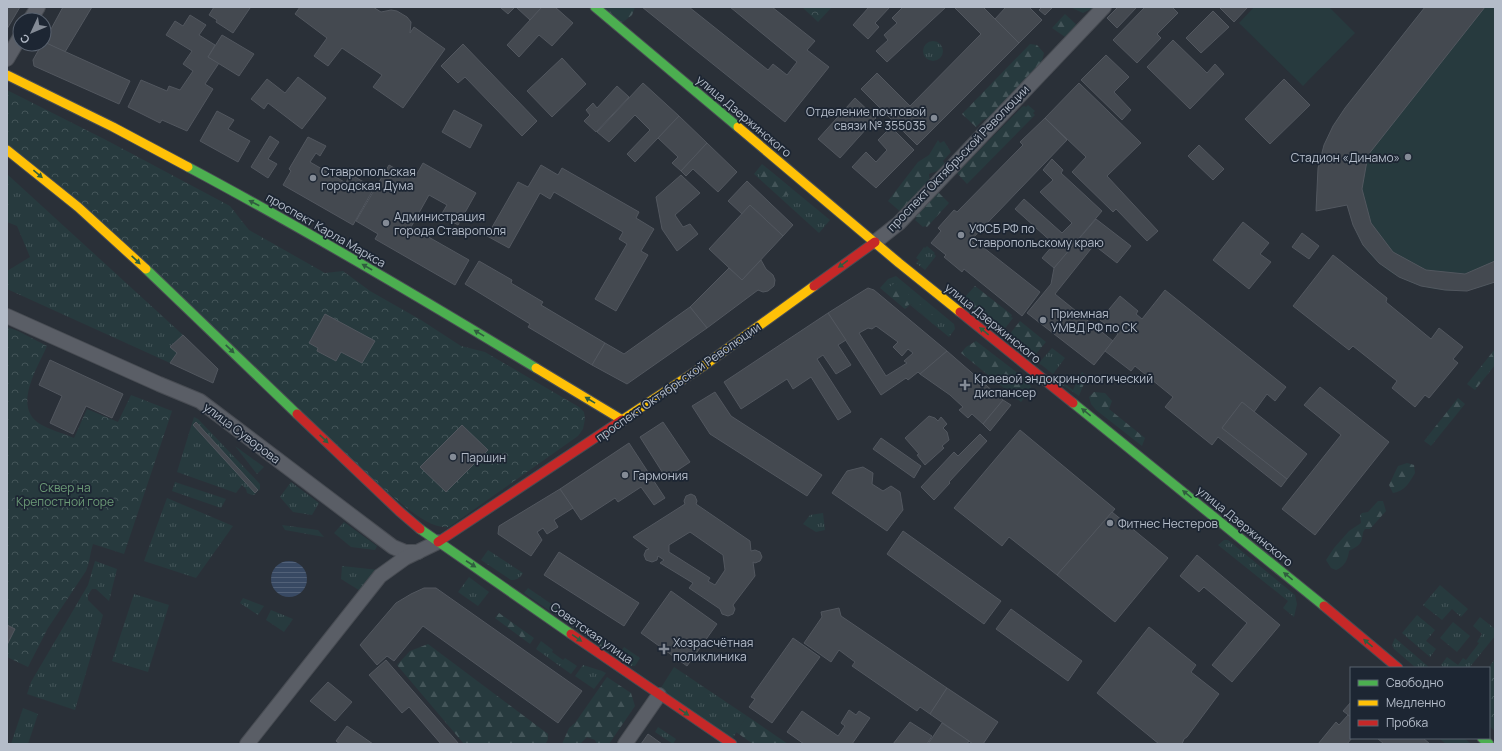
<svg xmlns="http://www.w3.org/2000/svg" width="1502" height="751" font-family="Manrope,sans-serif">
<defs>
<pattern id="grass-tufts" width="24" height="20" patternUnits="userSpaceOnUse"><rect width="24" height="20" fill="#273a3e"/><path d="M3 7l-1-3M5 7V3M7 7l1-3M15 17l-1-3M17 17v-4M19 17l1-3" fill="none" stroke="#445559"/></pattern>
<pattern id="forest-firs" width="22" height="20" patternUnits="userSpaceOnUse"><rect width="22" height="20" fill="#273a3e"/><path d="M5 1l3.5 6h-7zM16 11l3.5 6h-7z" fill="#445559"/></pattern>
<pattern id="park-crowns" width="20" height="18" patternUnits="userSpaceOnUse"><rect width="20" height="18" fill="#273a3e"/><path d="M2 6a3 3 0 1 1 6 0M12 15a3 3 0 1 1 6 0" fill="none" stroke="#445559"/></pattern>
<pattern id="water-rules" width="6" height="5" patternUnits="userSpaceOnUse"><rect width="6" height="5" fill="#384963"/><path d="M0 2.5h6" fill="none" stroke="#526178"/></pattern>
</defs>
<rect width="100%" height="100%" fill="#2a3038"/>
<!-- grass -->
<g fill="url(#grass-tufts)" fill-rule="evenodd">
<circle cx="933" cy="51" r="10"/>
<polygon points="762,164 830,220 819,233 754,174"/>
<polygon points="7,174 183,335 170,346 177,353 170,363 7,289 7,271 30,257 17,226 7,222"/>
<polygon points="927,246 935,253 934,254 936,256 925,270 916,263 919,260 916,258 924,247 925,248"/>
<path d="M896,276L954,324L955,329L949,337L910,305L905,309L880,288L888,279ZM895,283L933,324L911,304L906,306L896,300Z"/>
<polygon points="1052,348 1065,358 1053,374 1039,363"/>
<polygon points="194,417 198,419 260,484 260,489 254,495 252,495 247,493 246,489 242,485 236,493 177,472"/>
<polygon points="235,446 264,467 257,474"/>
<polygon points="175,482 226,499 221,508 172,491"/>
<polygon points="291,482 319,503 312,515 293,512 280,497"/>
<polygon points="167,498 233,526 196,578 144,561"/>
<polygon points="823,513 825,530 816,532 803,524 810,515"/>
<polygon points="344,522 377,546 375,550 351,547 334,533"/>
<polygon points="282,525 318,530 324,537 285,530"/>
<polygon points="1224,540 1228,540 1295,595 1297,604 1294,617 1283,608 1288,601 1218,545"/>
<path d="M488,550L523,573C519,579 517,580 511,580L481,560Z"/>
<polygon points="95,561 117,569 109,601 96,589 92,589 88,595 88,600 103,615 75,710 27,694 31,682 88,585"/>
<polygon points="342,566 379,570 362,592 341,579"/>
<polygon points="469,577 489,592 478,606 458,592"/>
<polygon points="1440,585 1468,609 1461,617 1452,609 1442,620 1423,605"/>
<polygon points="134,594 169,605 148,672 112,661"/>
<polygon points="243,598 264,606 258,615 240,603"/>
<polygon points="271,610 293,619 284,632 266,620"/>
<polygon points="1417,615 1435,630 1426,641 1436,649 1430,657 1402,633"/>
<polygon points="1480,617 1495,629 1495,636 1469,668 1444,668 1441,665 1447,657 1458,665 1463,658 1466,660 1479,643 1477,642 1482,634 1473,626"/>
<polygon points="1453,622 1470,636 1457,652 1440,638"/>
<polygon points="1395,638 1430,668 1416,668 1394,649 1392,645"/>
<polygon points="541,641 553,650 552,652 563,660 565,658 577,666 571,674 536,649"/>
<polygon points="624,647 640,658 635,666 631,666 617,657"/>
<polygon points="583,665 602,671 606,673 594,689 575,676"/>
<polygon points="674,667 747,716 732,739 659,691"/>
<polygon points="23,708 38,714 28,744 11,744"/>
<polygon points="658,727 676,739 673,744 655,732"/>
<polygon points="1441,738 1464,738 1471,744 1446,744 1440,739"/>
</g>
<!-- forest -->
<g fill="url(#forest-firs)">
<polygon points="589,7 635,7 632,15 622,23"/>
<polygon points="1070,7 1095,7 1083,13"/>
<polygon points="1065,14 1080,28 1068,39 1052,28"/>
<polygon points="1030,44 1037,45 1044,53 1041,65 994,116 983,120 976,127 962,114"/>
<polygon points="1028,105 1035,111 1033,113 1035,115 967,184 957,173 1022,107 1024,106 1026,107"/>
<polygon points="938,140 940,143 944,141 951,152 943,161 945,164 937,171 929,174 930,184 902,213 888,201 918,162 929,155"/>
<polygon points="763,169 768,169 792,189 787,195 781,197 759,176"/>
<polygon points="938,192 949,203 927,227 925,226 923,227 915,220 917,218 915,217"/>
<polygon points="895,283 938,320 933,324 911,304 906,306 896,300 888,292 889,287"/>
<polygon points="975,286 1012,315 1011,317 1013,318 1003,331 1001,329 1000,330 962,300"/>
<polygon points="1020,321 1046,342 1035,355 1034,354 1033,356 1009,337 1010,336 1009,335"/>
<polygon points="976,341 1028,381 1031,387 1027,395 1021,402 961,353 966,347"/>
<polygon points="1495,349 1495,365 1475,390 1467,384"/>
<polygon points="1082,372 1087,376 1079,396 1058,382 1059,379 1073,390"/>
<polygon points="1094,392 1105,393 1112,401 1109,409 1145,438 1142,446 1096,410 1091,404 1089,397"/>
<polygon points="1458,398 1465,404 1431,446 1424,441"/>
<path d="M1407,463L1414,465L1415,473C1409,483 1405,491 1393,493L1389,485L1398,466Z"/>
<path d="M1378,501H1383L1386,511L1370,529H1365C1362,533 1363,535 1362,539C1361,545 1354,548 1349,551C1348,560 1344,567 1336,570L1331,568L1326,560L1334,548L1349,531L1361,523L1360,515L1362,513L1368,512Z"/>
<polygon points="528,588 607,642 603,648 524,593"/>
<polygon points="499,613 534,638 530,644 495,618"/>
<path d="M428,644L548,734C548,738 548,741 545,744H464L397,665L410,651Z"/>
<polygon points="607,677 631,693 635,706 609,744 597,744 595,740 587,737 580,744 562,744 569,728 575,723"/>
<polygon points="747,716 788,744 753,744 736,732"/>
</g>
<!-- park -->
<g fill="url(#park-crowns)">
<polygon points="802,7 832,7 818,22"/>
<path d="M7,90L108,141L230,206L249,230L325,273L343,271L370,291L421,320L461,346L485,352L579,407L584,412L585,419L583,429L578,436L449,527C430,530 405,506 391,495L7,145Z"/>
<path d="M7,327L18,331L47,346C38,367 12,407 40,424C50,430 63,433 74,438L87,409L118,422L131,395L172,411L124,554L93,544C90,553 90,562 86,571L48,628L28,667L7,657V645L15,629L7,625Z"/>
<polygon points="1495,659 1495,731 1489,726 1489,668 1488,668"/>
</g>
<!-- pitch -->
<g fill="#273a3e">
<polygon points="1254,7 1329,7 1355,33 1303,86 1239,23"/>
<path d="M1425,7H1495V282C1451,302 1390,286 1363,245C1355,232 1351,219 1347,205L1316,211L1318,168L1324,145L1333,126L1345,108Z"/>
</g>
<!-- water -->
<circle fill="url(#water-rules)" cx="289" cy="579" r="18"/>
<!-- building -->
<g fill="#444950" stroke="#52575f" fill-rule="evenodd">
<polygon points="7,7 20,7 7,29"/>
<polygon points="63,7 92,7 65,52 44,42"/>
<polygon points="214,7 248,7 250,8 233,33 216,22 217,20 209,15"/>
<polygon points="300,7 373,7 381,12 391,10 397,11 407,17 411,22 410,33 414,27 445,49 403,108 373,87 382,75 342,48 328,66 314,56 327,38 295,14"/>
<polygon points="500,7 515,7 508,14"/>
<polygon points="516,7 542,7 530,20"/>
<polygon points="542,7 555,7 573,23 552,46 539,35 519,57 507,45"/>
<polygon points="642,7 689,7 768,70 773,64 787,75 797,62 730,7 772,7 815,41 807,50 829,67 785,122"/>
<polygon points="869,7 890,7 875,23 879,27 868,39 853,25"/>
<polygon points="903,7 946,7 887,62 876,51 888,40 884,35 897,23 892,18"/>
<polygon points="954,7 983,7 1019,43 917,145 861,89 877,73 910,106 981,34"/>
<polygon points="1006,7 1029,7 1042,20 1019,43 995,19"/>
<polygon points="1042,7 1053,7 1045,15 1039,10"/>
<polygon points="1118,7 1137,7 1117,28 1107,18"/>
<polygon points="1145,7 1172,7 1178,13 1157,34 1161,38 1137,63 1113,40"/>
<polygon points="1219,7 1248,7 1234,22"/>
<polygon points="1425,7 1485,7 1368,155 1362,189 1371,223 1393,252 1426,270 1465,274 1495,261 1495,282 1467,291 1445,290 1421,286 1399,277 1379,263 1363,245 1353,225 1347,205 1316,211 1318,168 1324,145 1333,126 1345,108"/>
<polygon points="1213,11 1229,27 1201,53 1186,38"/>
<polygon points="190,15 206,25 199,35 215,45 208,57 219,63 205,84 213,89 187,131 162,120 160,123 128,107 141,80 167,91 169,86 180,90 193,71 183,64 192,51 166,35 175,21 183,26"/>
<polygon points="222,35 254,54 239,76 208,57"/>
<polygon points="1173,40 1207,73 1215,64 1224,74 1190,109 1147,67"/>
<polygon points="44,42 130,81 119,104 34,66 33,60 42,44 44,44"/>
<polygon points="22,44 32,44 29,49 22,45"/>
<polygon points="463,44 537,121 522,136 465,77 458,83 441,66"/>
<polygon points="1106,55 1129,77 1114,92 1131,110 1122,120 1081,80"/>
<polygon points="562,58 586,84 552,117 527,91"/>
<polygon points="298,77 326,98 302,129 268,103 264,109 251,99 267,79 285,93"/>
<polygon points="1284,79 1310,105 1270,144 1245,119"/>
<polygon points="643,83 679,116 635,162 627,154 650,130 635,115 609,142 597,132"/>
<polygon points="1079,83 1141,143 1107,176 1158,231 1147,241 1116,209 1113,212 1072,172 1086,157 1045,118"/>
<polygon points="617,86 629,97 596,132 584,121 590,115 586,110 593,103 597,108"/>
<polygon points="855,98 876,118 840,158 818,139"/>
<polygon points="454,110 482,125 470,148 442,132"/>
<polygon points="217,111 234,120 228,129 250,141 238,162 200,141"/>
<polygon points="679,116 707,143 681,171 672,163 678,157 658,138"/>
<polygon points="1045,118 1067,140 971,240 977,246 979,244 1040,292 1022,316 964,269 962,272 944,257 946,255 931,243 941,231 938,228 954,210 957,212 1023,145 1020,142"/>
<polygon points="891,127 914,150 876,188 852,167 866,152 876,162 887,150 878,140"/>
<polygon points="270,136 279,142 268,159 277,164 268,178 251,167"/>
<polygon points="308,137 326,146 320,156 316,153 310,162 346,183 350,174 374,188 353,225 283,185 291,171 289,169"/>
<polygon points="707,143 737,172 718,192 693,169 686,176 681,171"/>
<polygon points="1199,145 1224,169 1213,180 1188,156"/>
<polygon points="1052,159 1063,170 1061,173 1102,211 1054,268 1042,258 1054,244 1015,209 1024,199 1062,233 1072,223 1040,192 1053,180 1043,170"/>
<polygon points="423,163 476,193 458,225 441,215 447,205 429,195 411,227 469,260 455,285 375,239 378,234 356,221 389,165 414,179"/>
<polygon points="541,165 558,175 562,168 639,212 636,218 654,229 641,251 648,255 616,311 595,299 627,244 619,239 623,232 554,192 550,199 540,193 509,248 487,236 518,182 528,187"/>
<polygon points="681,175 700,193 675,215 683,227 690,224 698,234 677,251 662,229 656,197"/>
<polygon points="747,181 793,225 783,236 750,205 742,214 728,201"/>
<polygon points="750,205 783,236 742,280 709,249"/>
<polygon points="1096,219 1131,246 1117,263 1094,245 1055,294 1113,341 1094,365 1027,313 1051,284 1054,268"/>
<polygon points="1243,222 1269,243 1260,254 1271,262 1249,289 1213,260"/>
<polygon points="1302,233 1319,246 1309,259 1292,247"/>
<polygon points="1333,255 1387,298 1386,302 1431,339 1439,328 1463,347 1453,359 1458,363 1429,398 1425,395 1415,407 1392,388 1397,381 1353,346 1349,350 1293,306"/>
<polygon points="761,260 766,269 773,275 775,280 774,286 768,291 763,292 758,290 707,328 690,307 729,268 742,280"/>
<polygon points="479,261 512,280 511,283 543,302 541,305 605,343 592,365 528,327 530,324 465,284"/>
<path d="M868,288L874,290L947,351L920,374L918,372L908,380L906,378L881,395L828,313L863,291ZM876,326L898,342L893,347L902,356L908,349L913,353L904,361L907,363L886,376L859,333L868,328L872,329Z"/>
<polygon points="1165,290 1286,387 1275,401 1267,394 1254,412 1242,402 1222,428 1287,479 1281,487 1218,437 1212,445 1165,407 1173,397 1135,366 1131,371 1105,351 1118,334 1100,320 1120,296 1138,311 1136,314 1142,319"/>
<polygon points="690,307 707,328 627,384 592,365 605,343 624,354"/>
<polygon points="828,313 846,340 838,345 851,365 836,374 823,355 817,359 851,412 838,420 811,377 793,389 787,379 741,409 724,382"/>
<polygon points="325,314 375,341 362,363 341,352 336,361 317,351 318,348 309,343"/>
<polygon points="183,335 218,369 213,383 170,363 177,353 170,347"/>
<polygon points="947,351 1003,400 983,424 972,414 968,418 959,410 963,407 950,395 920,374"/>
<polygon points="50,360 123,394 112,418 86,406 73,434 50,423 62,396 39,385"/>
<polygon points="1320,387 1389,442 1315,535 1282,509 1341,435 1304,405"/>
<polygon points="715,392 731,416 822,475 807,496 710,434 692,406"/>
<polygon points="1003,400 1011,405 990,431 983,424"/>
<polygon points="1242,402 1307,454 1287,479 1222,428"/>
<polygon points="929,416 935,418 938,421 941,417 947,424 943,428 947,432 949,440 942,446 944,448 925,465 917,455 919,454 905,438"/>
<polygon points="196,422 258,490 255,493 193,425"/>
<polygon points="663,422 690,462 666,478 640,437"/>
<polygon points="462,425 488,450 446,492 420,467"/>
<polygon points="1020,430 1115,509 1057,575 1009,537 1002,546 954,508"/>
<polygon points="980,434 987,441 949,482 950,483 934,500 921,487 954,452 958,456"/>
<polygon points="881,438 921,466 914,478 873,449"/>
<polygon points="629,443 665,498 654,505 641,487 618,502 615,498 581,520 560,489"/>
<polygon points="863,467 873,473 872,484 883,491 891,486 900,492 903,510 887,531 832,493 847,471"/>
<polygon points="560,489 573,508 554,520 558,527 547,534 543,528 537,532 542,540 531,556 498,534 499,526"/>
<path d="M691,494L695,496L697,501L696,504L750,541L751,551L755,550L760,552L762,557L760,561L755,563L753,562L755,576L733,605L735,609L733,614L728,616L722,614L720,609L689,588L693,583L660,563L664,560L658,556L657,560L652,562L646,560L644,555L646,550L649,549L633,537L685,504L684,501L686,496ZM690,532L723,555L725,570L715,585L708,581L710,578L669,552V545Z"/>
<polygon points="1112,512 1168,558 1115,622 1057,575"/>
<polygon points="903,531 1001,601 984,624 887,554"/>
<polygon points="559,552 639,603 624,626 544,575"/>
<polygon points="1197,555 1280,625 1232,682 1212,665 1247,623 1204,587 1199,592 1180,576"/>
<polygon points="424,588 436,588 582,691 558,723 423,626 394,661 387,656 377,665 360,645 396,603 411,594"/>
<polygon points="671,591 717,624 687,666 641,633"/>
<polygon points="839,608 841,616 947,688 930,714 920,707 917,711 852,666 855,662 839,650 831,662 804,643 822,617 821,612"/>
<polygon points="1011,609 1082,661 1068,681 996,629"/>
<polygon points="7,625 15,629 7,645"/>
<polygon points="1149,627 1196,665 1191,672 1219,694 1187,737 1184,739 1182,744 1159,744 1097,693"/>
<polygon points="793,638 820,657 772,723 749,707 755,699 751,697"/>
<polygon points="386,660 459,744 441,744 409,707 402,713 369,675"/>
<polygon points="328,682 352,702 335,721 310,701"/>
<polygon points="947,688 998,722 983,744 973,744 930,714"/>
<polygon points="1351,702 1351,717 1343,711"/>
<polygon points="849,710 856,715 859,711 870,718 852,744 804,744 787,732 802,711 838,736 845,726 841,723"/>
<polygon points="1348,715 1351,717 1352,738 1347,744 1318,744 1336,722 1339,725"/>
<polygon points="910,722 932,736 927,744 893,744"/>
<polygon points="942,723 969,741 967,744 928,744"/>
<polygon points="347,726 373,744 340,744 336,741"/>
<polygon points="648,734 662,744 641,744"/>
<polygon points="1377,738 1423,738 1430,744 1384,744"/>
</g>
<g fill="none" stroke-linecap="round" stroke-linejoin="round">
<!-- street casing -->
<g stroke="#484c53" stroke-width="16">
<g id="street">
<polyline points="30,20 38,7"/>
<polyline points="7,59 20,37"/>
<polyline points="875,242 899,223 1104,7"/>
<polyline points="7,316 159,384 200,401 393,547 405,552 418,552"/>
<polyline points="247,744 380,576 405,558 438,542"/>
<polyline points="625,744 659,695"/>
</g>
</g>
<!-- fast casing -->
<g stroke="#484c53" stroke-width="11">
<g id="fast">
<polyline points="595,7 738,127"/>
<path d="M188,167C306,230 421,298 536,368"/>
<polyline points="146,269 297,414"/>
<polyline points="1073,403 1324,606"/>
<polyline points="420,529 571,634"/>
<polyline points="1482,738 1489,744"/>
</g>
</g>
<!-- slow casing -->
<g stroke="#484c53" stroke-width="11">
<g id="slow">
<polyline points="7,75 113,127 188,167"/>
<polyline points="738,127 899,263 960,312"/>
<polyline points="7,150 78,207 146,269"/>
<polyline points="536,368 624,421"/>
<polyline points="622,420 702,367 814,286"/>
</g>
</g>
<!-- jam casing -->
<g stroke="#484c53" stroke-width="11">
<g id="jam">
<polyline points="814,286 875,242"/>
<polyline points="960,312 1073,403"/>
<polyline points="297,414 399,511 420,529"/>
<polyline points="438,542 622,420"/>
<polyline points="1324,606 1398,668"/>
<polyline points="571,634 732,744"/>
</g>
</g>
<!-- street -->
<use href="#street" stroke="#5a5e66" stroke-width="14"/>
<!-- fast -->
<use href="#fast" stroke="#4caf50" stroke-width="9"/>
<!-- slow -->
<use href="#slow" stroke="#ffc107" stroke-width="9"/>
<!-- jam -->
<use href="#jam" stroke="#c62828" stroke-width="9"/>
</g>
<!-- one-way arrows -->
<defs><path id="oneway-solid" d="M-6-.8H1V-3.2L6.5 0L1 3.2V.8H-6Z"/></defs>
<g fill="#305d3f">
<use href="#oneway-solid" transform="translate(38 174) rotate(40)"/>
<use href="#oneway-solid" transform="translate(254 203) rotate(-152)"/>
<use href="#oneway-solid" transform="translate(136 260) rotate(43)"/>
<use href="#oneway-solid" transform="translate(843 264) rotate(144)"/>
<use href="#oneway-solid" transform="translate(367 267) rotate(-150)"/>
<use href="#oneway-solid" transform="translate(984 331) rotate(-141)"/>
<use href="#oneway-solid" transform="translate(479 333) rotate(-149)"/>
<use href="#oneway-solid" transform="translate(230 349) rotate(44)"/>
<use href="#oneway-solid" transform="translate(590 400) rotate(-149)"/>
<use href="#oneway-solid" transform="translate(1086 412) rotate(-141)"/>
<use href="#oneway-solid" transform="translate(324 439) rotate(44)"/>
<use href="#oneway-solid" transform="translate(1187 494) rotate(-141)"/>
<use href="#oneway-solid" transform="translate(471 564) rotate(33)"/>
<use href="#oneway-solid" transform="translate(1288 576) rotate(-141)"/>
<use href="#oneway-solid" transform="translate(577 638) rotate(35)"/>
<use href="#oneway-solid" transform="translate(1368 643) rotate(-140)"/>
<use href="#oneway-solid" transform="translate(684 712) rotate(34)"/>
</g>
<!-- markers -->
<g fill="#848b96" stroke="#1d2633" stroke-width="1.5">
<circle cx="934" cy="118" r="4"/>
<circle cx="1408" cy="157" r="4"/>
<circle cx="313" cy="178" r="4"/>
<circle cx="386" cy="223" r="4"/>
<circle cx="961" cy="235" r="4"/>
<circle cx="1043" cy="320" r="4"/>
<path d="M963 379h4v4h4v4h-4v4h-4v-4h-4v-4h4z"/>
<circle cx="453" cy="457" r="4"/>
<circle cx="625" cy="475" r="4"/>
<circle cx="1110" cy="523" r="4"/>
<path d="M662 643h4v4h4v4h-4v4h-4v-4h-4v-4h4z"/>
</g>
<g text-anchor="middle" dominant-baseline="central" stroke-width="3.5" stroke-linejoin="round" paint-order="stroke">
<!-- poi labels -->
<g font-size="12" fill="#b4bcc9" stroke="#1d2633" text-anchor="start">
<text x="926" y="111" text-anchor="end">Отделение почтовой<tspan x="926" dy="14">связи № 355035</tspan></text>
<text x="1400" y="157" text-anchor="end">Стадион «Динамо»</text>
<text x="321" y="171">Ставропольская<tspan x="321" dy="14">городская Дума</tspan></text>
<text x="394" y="216">Администрация<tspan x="394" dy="14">города Ставрополя</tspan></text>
<text x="969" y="228">УФСБ РФ по<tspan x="969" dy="14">Ставропольскому краю</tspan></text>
<text x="1051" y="313">Приемная<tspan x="1051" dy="14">УМВД РФ по СК</tspan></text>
<text x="974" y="378">Краевой эндокринологический<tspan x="974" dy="14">диспансер</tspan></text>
<text x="461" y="457">Паршин</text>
<text x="633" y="475">Гармония</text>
<text x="1118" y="523">Фитнес Нестеров</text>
<text x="673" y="642">Хозрасчётная<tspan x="673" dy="14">поликлиника</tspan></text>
</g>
<!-- street labels -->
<g font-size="12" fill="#b4bcc9" stroke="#1d2633">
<text transform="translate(744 116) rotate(40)">улица Дзержинского</text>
<text transform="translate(958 158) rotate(-46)">проспект Октябрьской Революции</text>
<text transform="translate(326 230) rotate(30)">проспект Карла Маркса</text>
<text transform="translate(993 323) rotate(39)">улица Дзержинского</text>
<text transform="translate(678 382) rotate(-35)">проспект Октябрьской Революции</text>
<text transform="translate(242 433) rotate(37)">улица Суворова</text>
<text transform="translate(1245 526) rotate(39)">улица Дзержинского</text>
<text transform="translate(592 633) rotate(35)">Советская улица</text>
</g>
<!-- park labels -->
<g font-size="12" fill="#6b9a76" stroke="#1d2633">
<text x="65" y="487">Сквер на<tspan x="65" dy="14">Крепостной горе</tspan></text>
</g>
</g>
<!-- border -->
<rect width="1502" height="751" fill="none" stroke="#b4bcc9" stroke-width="16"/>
<!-- legend -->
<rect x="1350" y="667" width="140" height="72" fill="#1d2633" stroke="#59626f"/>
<rect x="1358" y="680" width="20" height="6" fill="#4caf50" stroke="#59626f"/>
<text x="1386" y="687" font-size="12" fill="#b4bcc9">Свободно</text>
<rect x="1358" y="700" width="20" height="6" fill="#ffc107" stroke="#59626f"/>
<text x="1386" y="707" font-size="12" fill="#b4bcc9">Медленно</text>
<rect x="1358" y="720" width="20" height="6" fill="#c62828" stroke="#59626f"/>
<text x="1386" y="727" font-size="12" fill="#b4bcc9">Пробка</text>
<!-- north arrow -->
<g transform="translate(32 32) rotate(226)"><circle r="19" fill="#1d2633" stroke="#59626f"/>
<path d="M0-3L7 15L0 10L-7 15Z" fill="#848b96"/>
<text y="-6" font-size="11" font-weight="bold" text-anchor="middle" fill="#b4bcc9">С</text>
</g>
</svg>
